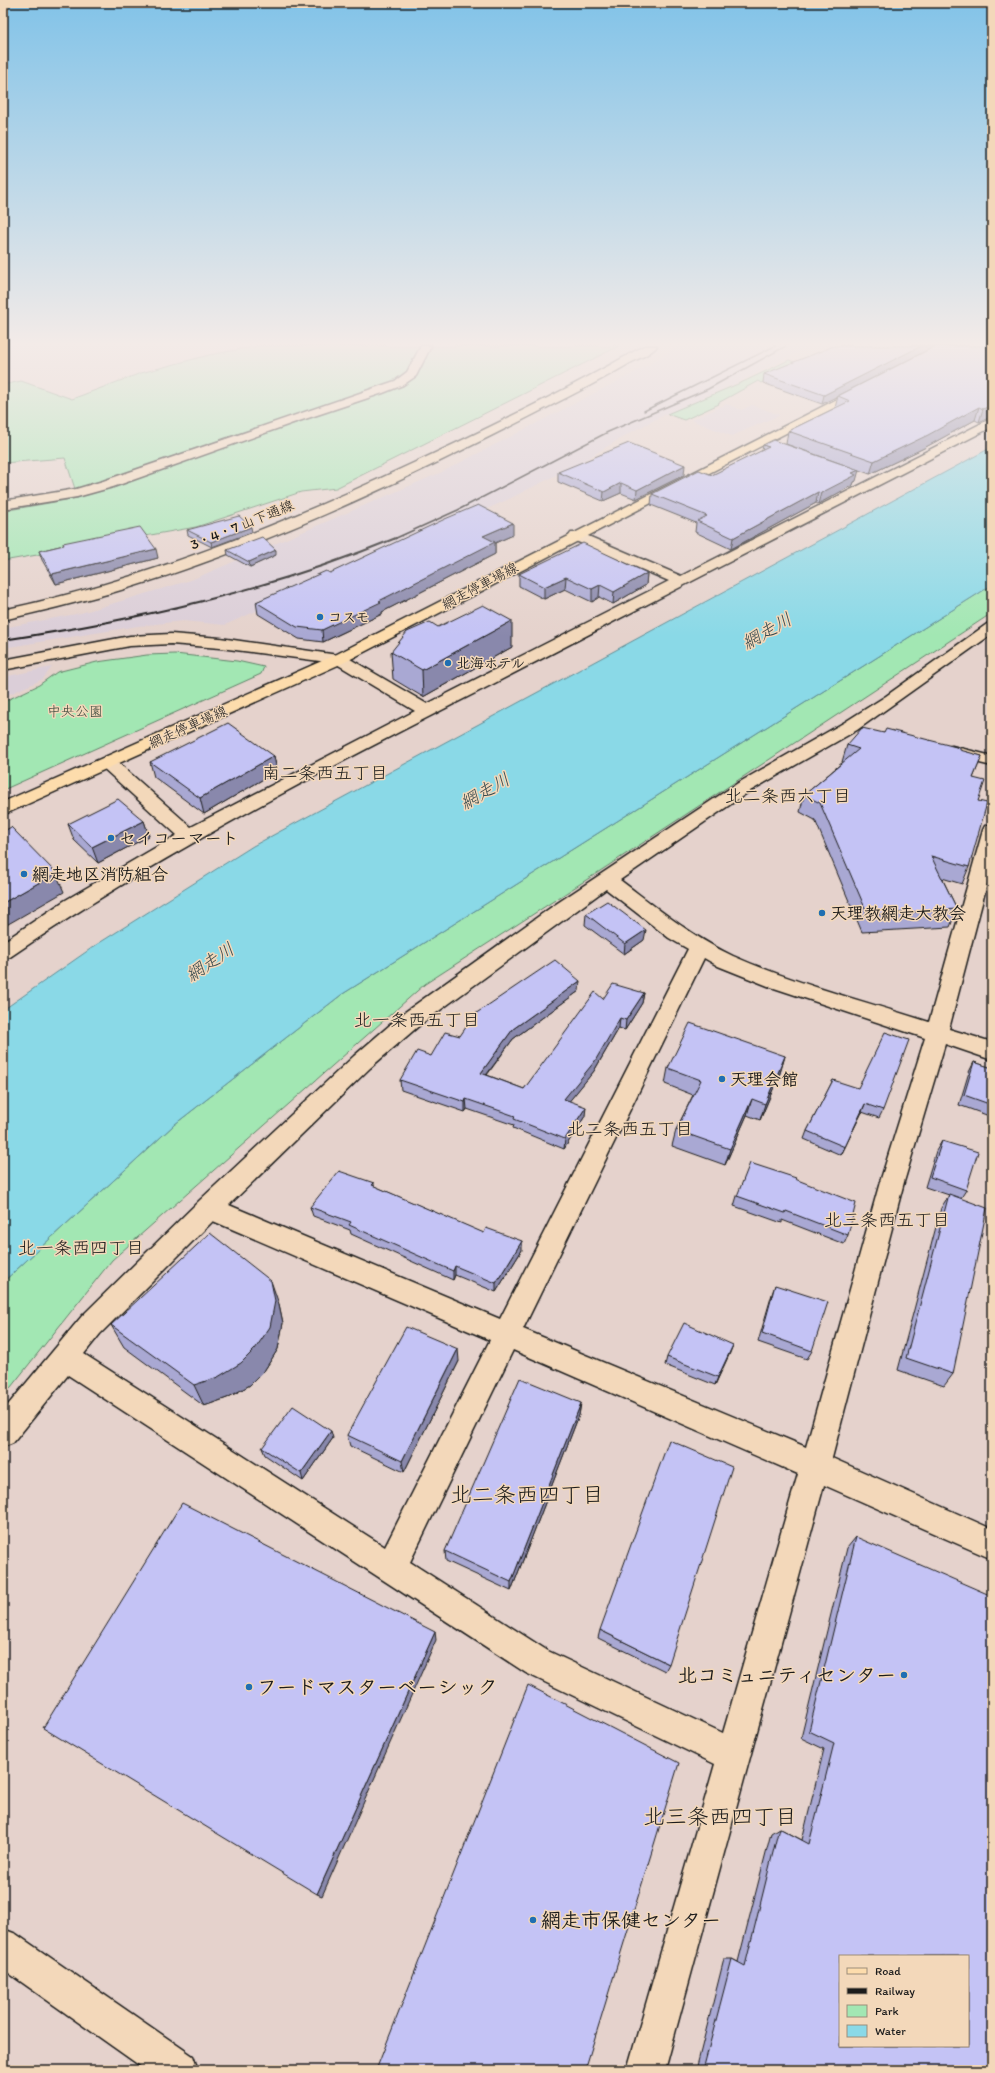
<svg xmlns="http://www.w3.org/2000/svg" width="995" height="2073" font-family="Itim,'Klee One',sans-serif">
<rect width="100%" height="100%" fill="#e5d2cc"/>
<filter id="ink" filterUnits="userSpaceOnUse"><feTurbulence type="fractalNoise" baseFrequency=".025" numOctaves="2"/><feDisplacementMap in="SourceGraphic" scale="8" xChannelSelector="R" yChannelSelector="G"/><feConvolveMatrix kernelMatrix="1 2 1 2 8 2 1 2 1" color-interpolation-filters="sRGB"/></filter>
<g filter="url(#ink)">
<!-- built -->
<g fill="#dbced8">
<polygon points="679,346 811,346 739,382 664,415 633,431 580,463 507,500 225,625 183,621 138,626 3,648 3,628 81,613 191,580 442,472 647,366"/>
<polygon points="727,404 741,410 752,405 780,415 732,436 691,420"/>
<polygon points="52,667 43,679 3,697 3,677"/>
</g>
<!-- green -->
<g fill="#a2e7b3" stroke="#5f8268">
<polygon points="258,346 619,346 336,488 301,492 196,527 3,561 3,511 78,498 65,458 3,463 3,385 21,381 72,399 141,373 209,355"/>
<polygon points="789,360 804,365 761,383 758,381 718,403 719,404 684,420 667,414 745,381"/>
<polygon points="992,585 992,613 597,873 425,984 112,1260 3,1397 3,1282 175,1124 341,995"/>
<polygon points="175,654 237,661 264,667 261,674 3,790 3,702 39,685 57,672 97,662 147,655"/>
</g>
<!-- water -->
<polygon fill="#8ad9e7" stroke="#5e8d96" points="992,447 992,585 341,995 175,1124 3,1282 3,1010 96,945 253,846"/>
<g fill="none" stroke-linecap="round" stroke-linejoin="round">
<!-- minor casing -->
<g stroke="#1c1c1c" stroke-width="3">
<g id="minor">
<polygon points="421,346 431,346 416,376 403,385 383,393 293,423 113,487 77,497 3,509 3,501 76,489 103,481 395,381 407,372"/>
<path d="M644,346H657C651,354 639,358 630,363C603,379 576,393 548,407C410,478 260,550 111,593C75,603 39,612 3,620V610C144,580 276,527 407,466C487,429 567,390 644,346Z"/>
<path d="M992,418V427C826,512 659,598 493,684C328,768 163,852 10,957L3,959V942L64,901L177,835L102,767L99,763L102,759L108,758L114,759L191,827L415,711L335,663L220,648L171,644L130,646L3,670V660L130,636L171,634L220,638L345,656L427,704L669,581L571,539L569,536L571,533H581L681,576Z"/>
<path d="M992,622V634L857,730L750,791L620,880C656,907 692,937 733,956C796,984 864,1001 929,1022L983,830L985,826L992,824V865L949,1029L992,1042V1060L945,1044L904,1182L832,1458L992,1529V1559L824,1485L665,2070H627L715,1764L526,1673L68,1375L13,1443L3,1447V1411L82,1316L200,1200L354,1056L405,1012L553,906L738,783L845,722L886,696L987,624ZM606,889L669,938L688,949L500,1319L229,1205L370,1068L421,1024ZM704,958L718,966L768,986L925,1038L880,1182L806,1447L523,1329ZM213,1221L490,1340L385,1547L84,1354L100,1334ZM513,1350L798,1474L723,1733L548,1651L410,1562Z"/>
<polygon points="952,746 992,756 992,766 946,755 943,751 946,747"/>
<polygon points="3,1929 16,1934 193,2056 198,2070 146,2070 3,1969"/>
</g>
</g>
<!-- major casing -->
<g stroke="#1c1c1c" stroke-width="3">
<polygon id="major" points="863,386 869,389 867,391 345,662 3,815 3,802 333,656"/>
</g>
<!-- minor -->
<use href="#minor" fill="#f3d8ba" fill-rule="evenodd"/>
<!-- major -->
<use href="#major" fill="#fddcac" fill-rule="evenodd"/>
<!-- rail-far1 -->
<g stroke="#1c1c1c" stroke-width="1.5">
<polyline points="644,411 775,346"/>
<polyline points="394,539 458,510 608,432 708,389 786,346"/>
</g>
<!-- rail -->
<path stroke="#1c1c1c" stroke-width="2" d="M3,640C138,620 270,590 396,538"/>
</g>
<!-- wall -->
<g fill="#a9a8d3" stroke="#1c1c1c">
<polygon points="935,346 822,404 763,383 764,374"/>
<polygon points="992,346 992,416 979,422 975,420 924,448 870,474 786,444 788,431 835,408 838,396"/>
<polygon points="763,445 856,481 854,482 853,485 818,504 816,503 731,549 695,532 696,523 651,505 652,494 712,475 762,451"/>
<polygon points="558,472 684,475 636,499 621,493 603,501 558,482"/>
<polygon points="187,530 252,532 212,547 188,535"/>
<polygon points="513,535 495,543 495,554 382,612 382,614 323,642 299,639 258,614 256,602 330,573"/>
<polygon points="63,543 158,558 56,584 42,560 39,551 64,545"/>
<polygon points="227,550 276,555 250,567 228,555"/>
<polygon points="647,573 646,585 613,604 599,597 592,602 565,589 544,599 519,586 519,574"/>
<polygon points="438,627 512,647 423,697 393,679 391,652"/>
<polygon points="884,733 982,756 973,778 978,801 969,867 962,884 942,878 957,909 950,927 862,932 815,820 800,812 804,795 843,762 842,762 847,745"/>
<polygon points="274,756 277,771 204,814 154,777 150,762"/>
<polygon points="144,821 149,836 98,863 74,840 68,824"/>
<polygon points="586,914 644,940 624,954 585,925"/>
<polygon points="579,991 513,1039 487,1075 524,1089 603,999 644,993 642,1003 625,1030 619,1028 594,1071 569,1101 585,1116 564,1149 513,1128 514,1125 467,1109 465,1112 401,1090 400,1080 431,1056 460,1036"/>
<polygon points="785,1056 780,1073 760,1120 747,1115 725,1165 672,1146 676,1130 693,1095 665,1084 668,1068"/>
<polygon points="974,1062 992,1068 992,1117 959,1105 969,1072"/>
<polygon points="833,1080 883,1110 879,1118 862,1112 841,1155 804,1139 807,1131"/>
<polygon points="942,1141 966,1190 961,1198 953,1374 944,1386 898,1370 941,1208 949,1195 925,1187 936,1151"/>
<polygon points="795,1179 848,1235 844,1244 782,1220 782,1223 734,1206 737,1196"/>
<polygon points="374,1183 374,1186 522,1250 496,1292 455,1275 453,1280 351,1234 350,1230 313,1216 310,1207"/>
<polygon points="775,1285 812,1351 807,1359 758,1342 772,1294"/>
<polygon points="279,1304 283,1323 278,1349 264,1371 250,1385 227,1398 204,1406 124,1347 111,1325"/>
<polygon points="733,1345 715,1385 665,1365 667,1357"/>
<polygon points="459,1361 404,1472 350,1446 347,1435"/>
<polygon points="581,1403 579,1415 511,1591 446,1561 445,1551"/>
<polygon points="333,1438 303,1481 265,1455 262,1448"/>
<polygon points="856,1537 992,2070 696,2070 724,1959 732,1959 738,1962 771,1833 779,1828 802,1840 824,1749 801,1738 847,1548"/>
<polygon points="600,1630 669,1664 665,1671 598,1638"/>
</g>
<!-- shaded-wall -->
<g fill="#8988ac" stroke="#1c1c1c">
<polygon points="921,346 935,346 822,404 824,395"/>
<polygon points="992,405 992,416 979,422 983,409"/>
<polygon points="979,407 975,420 924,448 870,474 874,461"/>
<polygon points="685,465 684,475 636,499 637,490"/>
<polygon points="859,470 856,481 854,482 853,485 818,504 821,493 852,473"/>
<polygon points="621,483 621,493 603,501 604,492"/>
<polygon points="818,492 816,503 731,549 733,538"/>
<polygon points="513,523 513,535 495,543 495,554 382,612 382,614 323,642 322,630 379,601 483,536"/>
<polygon points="251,527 252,532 212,547 211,542"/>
<polygon points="156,549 158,558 56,584 52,574"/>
<polygon points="276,550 276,555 250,567 249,562"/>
<polygon points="647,573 646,585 613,604 614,592"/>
<polygon points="566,577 565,589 544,599 544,587"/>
<polygon points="600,585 599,597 592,602 592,589"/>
<polygon points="512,621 512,647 423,697 422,670"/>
<polygon points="274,756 277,771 204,814 200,798"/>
<polygon points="144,821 149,836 98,863 92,847"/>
<polygon points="56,873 64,892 3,927 3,903"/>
<polygon points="646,930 644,940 624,954 625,944"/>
<polygon points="580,981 579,991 513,1039 481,1082 481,1073 513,1029"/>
<polygon points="644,993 642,1003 625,1030 626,1020"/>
<polygon points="620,1018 619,1028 594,1071 563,1109 564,1099"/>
<polygon points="785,1056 780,1073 760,1120 765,1104"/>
<polygon points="466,1099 467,1109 465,1112 465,1102"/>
<polygon points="752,1099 747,1115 725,1165 730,1149"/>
<polygon points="865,1104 862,1112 841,1155 845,1147"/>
<polygon points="586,1107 585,1116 564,1149 565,1139"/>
<polygon points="522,1241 522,1250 496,1292 496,1283"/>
<polygon points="455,1266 455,1275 453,1280 453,1271"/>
<polygon points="271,1281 279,1304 283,1323 278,1349 264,1371 250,1385 227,1398 204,1406 194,1385"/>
<polygon points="733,1345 730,1353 715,1385 718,1377"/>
<polygon points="458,1349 459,1361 404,1472 402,1461"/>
<polygon points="581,1403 579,1415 511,1591 511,1582"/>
<polygon points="331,1431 333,1438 303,1481 301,1473"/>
<polygon points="435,1632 436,1640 322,1896 317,1894"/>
</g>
<!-- building -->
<g fill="#c4c3f5" stroke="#1c1c1c" fill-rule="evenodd">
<polygon points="834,346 921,346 824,395 764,374"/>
<polygon points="936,346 992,346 992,405 983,409 979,407 928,435 874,461 788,431 850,401 838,396"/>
<polygon points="773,440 859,470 852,473 856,475 821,493 818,492 733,538 697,521 707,516 652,494 699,470 712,475 769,447 763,445"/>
<polygon points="629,443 685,465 637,490 621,483 604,492 558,472"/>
<polygon points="478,505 513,523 483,536 495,542 379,601 381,602 322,630 297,627 256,602 326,571 330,573 445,519"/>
<polygon points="239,516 251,527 211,542 187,530"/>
<polygon points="140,527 156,549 52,574 39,551 64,545 63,543"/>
<polygon points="262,537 276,550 249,562 227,550"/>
<polygon points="583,543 647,573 614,592 600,585 592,589 566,577 544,587 519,574"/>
<polygon points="483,605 512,621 422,670 391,652 407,632 430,622 438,627"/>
<polygon points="228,723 274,756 200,798 150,762"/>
<polygon points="862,728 884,733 886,729 960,748 960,750 982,756 973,778 985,781 978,801 987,803 969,867 931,856 957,909 868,915 820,803 804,795 859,749 847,745"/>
<polygon points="118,799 144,821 92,847 68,824"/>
<polygon points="11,827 56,873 3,903 3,832"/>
<polygon points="607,901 646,930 625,944 586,914"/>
<polygon points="555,960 580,981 513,1029 481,1073 524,1089 595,992 603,999 613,984 644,993 626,1020 620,1018 595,1061 564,1099 586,1107 565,1139 514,1119 515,1116 466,1099 465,1102 400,1080 417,1051 431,1056 445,1032 460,1036 475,1014"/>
<polygon points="690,1023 785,1056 765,1104 752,1099 730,1149 676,1130 701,1080 668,1068"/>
<polygon points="885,1032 909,1040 883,1110 865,1104 845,1147 807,1131 833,1080 858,1088"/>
<polygon points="974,1062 992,1068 992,1105 964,1095"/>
<polygon points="942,1141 978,1152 966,1190 930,1177"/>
<polygon points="750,1163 796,1178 795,1179 856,1203 848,1235 786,1211 785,1213 737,1196"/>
<polygon points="339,1171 374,1183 372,1185 484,1233 486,1228 522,1241 496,1283 455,1266 453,1271 349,1225 351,1222 310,1207"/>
<polygon points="949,1194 987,1208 953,1374 906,1358"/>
<polygon points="210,1233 271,1281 275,1301 270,1327 255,1349 241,1363 218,1377 194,1385 111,1325"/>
<polygon points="775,1285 828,1302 812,1351 762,1333"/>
<polygon points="684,1323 733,1345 718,1377 667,1357"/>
<polygon points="406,1327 458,1349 402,1461 347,1435"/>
<polygon points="520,1378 581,1403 511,1582 445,1551"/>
<polygon points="293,1406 331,1431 301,1473 262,1448"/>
<polygon points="669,1440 732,1467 669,1664 600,1630"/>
<polygon points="182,1503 435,1632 317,1894 43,1728"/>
<path d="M856,1537L992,1596V2070H703L732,1959L745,1966L779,1828L809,1844L834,1743L809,1731ZM840,1956H968V2046H840Z"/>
<polygon points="528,1685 679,1763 585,2070 376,2070"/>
</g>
</g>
<!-- sky -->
<linearGradient id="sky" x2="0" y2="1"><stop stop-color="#82c3e8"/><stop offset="0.54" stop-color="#f3ebe8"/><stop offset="1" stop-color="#f3ebe8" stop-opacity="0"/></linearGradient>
<rect width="995" height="636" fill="url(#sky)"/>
<!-- markers -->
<g fill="#1f6fb2" stroke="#f3d8ba" stroke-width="1.5">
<circle cx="320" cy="617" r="4"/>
<circle cx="448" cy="663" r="4"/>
<circle cx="111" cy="838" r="4"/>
<circle cx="24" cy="874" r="4"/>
<circle cx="822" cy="913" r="4"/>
<circle cx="722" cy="1079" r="4"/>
<circle cx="904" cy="1675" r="4"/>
<circle cx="249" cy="1687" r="4"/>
<circle cx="533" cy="1920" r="4"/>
</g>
<g text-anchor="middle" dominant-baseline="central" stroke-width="3" stroke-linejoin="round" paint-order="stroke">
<!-- far-street labels -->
<g font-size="14" fill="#1c1c1c" stroke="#f3d8ba">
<text transform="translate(242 525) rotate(-22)">3・4・7 山下通線</text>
<text transform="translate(480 586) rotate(-28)">網走停車場線</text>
<text transform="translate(188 727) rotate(-24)">網走停車場線</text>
</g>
<!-- far-poi labels -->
<g font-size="14" font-weight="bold" fill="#1c1c1c" stroke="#f3d8ba" text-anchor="start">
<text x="328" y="617">コスモ</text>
<text x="456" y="663">北海ホテル</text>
</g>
<!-- far-park labels -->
<g font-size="14" fill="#37453a" stroke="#f3d8ba">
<text x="75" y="711">中央公園</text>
</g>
<!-- poi labels -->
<g font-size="17" font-weight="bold" fill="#1c1c1c" stroke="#f3d8ba" text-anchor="start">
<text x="119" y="838">セイコーマート</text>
<text x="32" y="874">網走地区消防組合</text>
<text x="830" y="913">天理教網走大教会</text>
<text x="730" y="1079">天理会館</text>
</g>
<!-- water labels -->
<g font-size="18" font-style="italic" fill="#384b4f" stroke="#f3d8ba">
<text transform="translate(767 631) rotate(-30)">網走川</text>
<text transform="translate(485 791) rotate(-30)">網走川</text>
<text transform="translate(210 962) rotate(-34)">網走川</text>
</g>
<!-- neighbourhood labels -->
<g font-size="18" fill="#1c1c1c" stroke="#f3d8ba">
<text x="325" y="773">南二条西五丁目</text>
<text x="788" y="796">北二条西六丁目</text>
<text x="417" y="1020">北一条西五丁目</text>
<text x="630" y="1129">北二条西五丁目</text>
<text x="887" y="1220">北三条西五丁目</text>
<text x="81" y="1248">北一条西四丁目</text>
</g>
<!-- near-poi labels -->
<g font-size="20" font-weight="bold" fill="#1c1c1c" stroke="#f3d8ba" text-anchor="start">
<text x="896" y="1675" text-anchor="end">北コミュニティセンター</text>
<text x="257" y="1687">フードマスターベーシック</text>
<text x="541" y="1920">網走市保健センター</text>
</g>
<!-- near-neighbourhood labels -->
<g font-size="22" fill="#1c1c1c" stroke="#f3d8ba">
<text x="527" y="1494">北二条西四丁目</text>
<text x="720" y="1816">北三条西四丁目</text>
</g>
</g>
<!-- margin -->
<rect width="995" height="2073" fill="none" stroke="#f3d8ba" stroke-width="16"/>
<rect x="8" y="8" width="979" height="2057" fill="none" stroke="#1c1c1c" stroke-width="1.5" filter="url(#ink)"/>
<!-- legend -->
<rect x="839" y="1955" width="130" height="92" fill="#f3d8ba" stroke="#9d8d7b"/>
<rect x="847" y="1968" width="20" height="6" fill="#fddcac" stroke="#9d8d7b"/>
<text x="875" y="1975" font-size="12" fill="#1c1c1c">Road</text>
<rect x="847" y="1988" width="20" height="6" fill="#1c1c1c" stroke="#9d8d7b"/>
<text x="875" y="1995" font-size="12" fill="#1c1c1c">Railway</text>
<rect x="847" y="2005" width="20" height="12" fill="#a2e7b3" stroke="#9d8d7b"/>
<text x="875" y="2015" font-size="12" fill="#1c1c1c">Park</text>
<rect x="847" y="2025" width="20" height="12" fill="#8ad9e7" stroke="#9d8d7b"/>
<text x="875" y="2035" font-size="12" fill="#1c1c1c">Water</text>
</svg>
